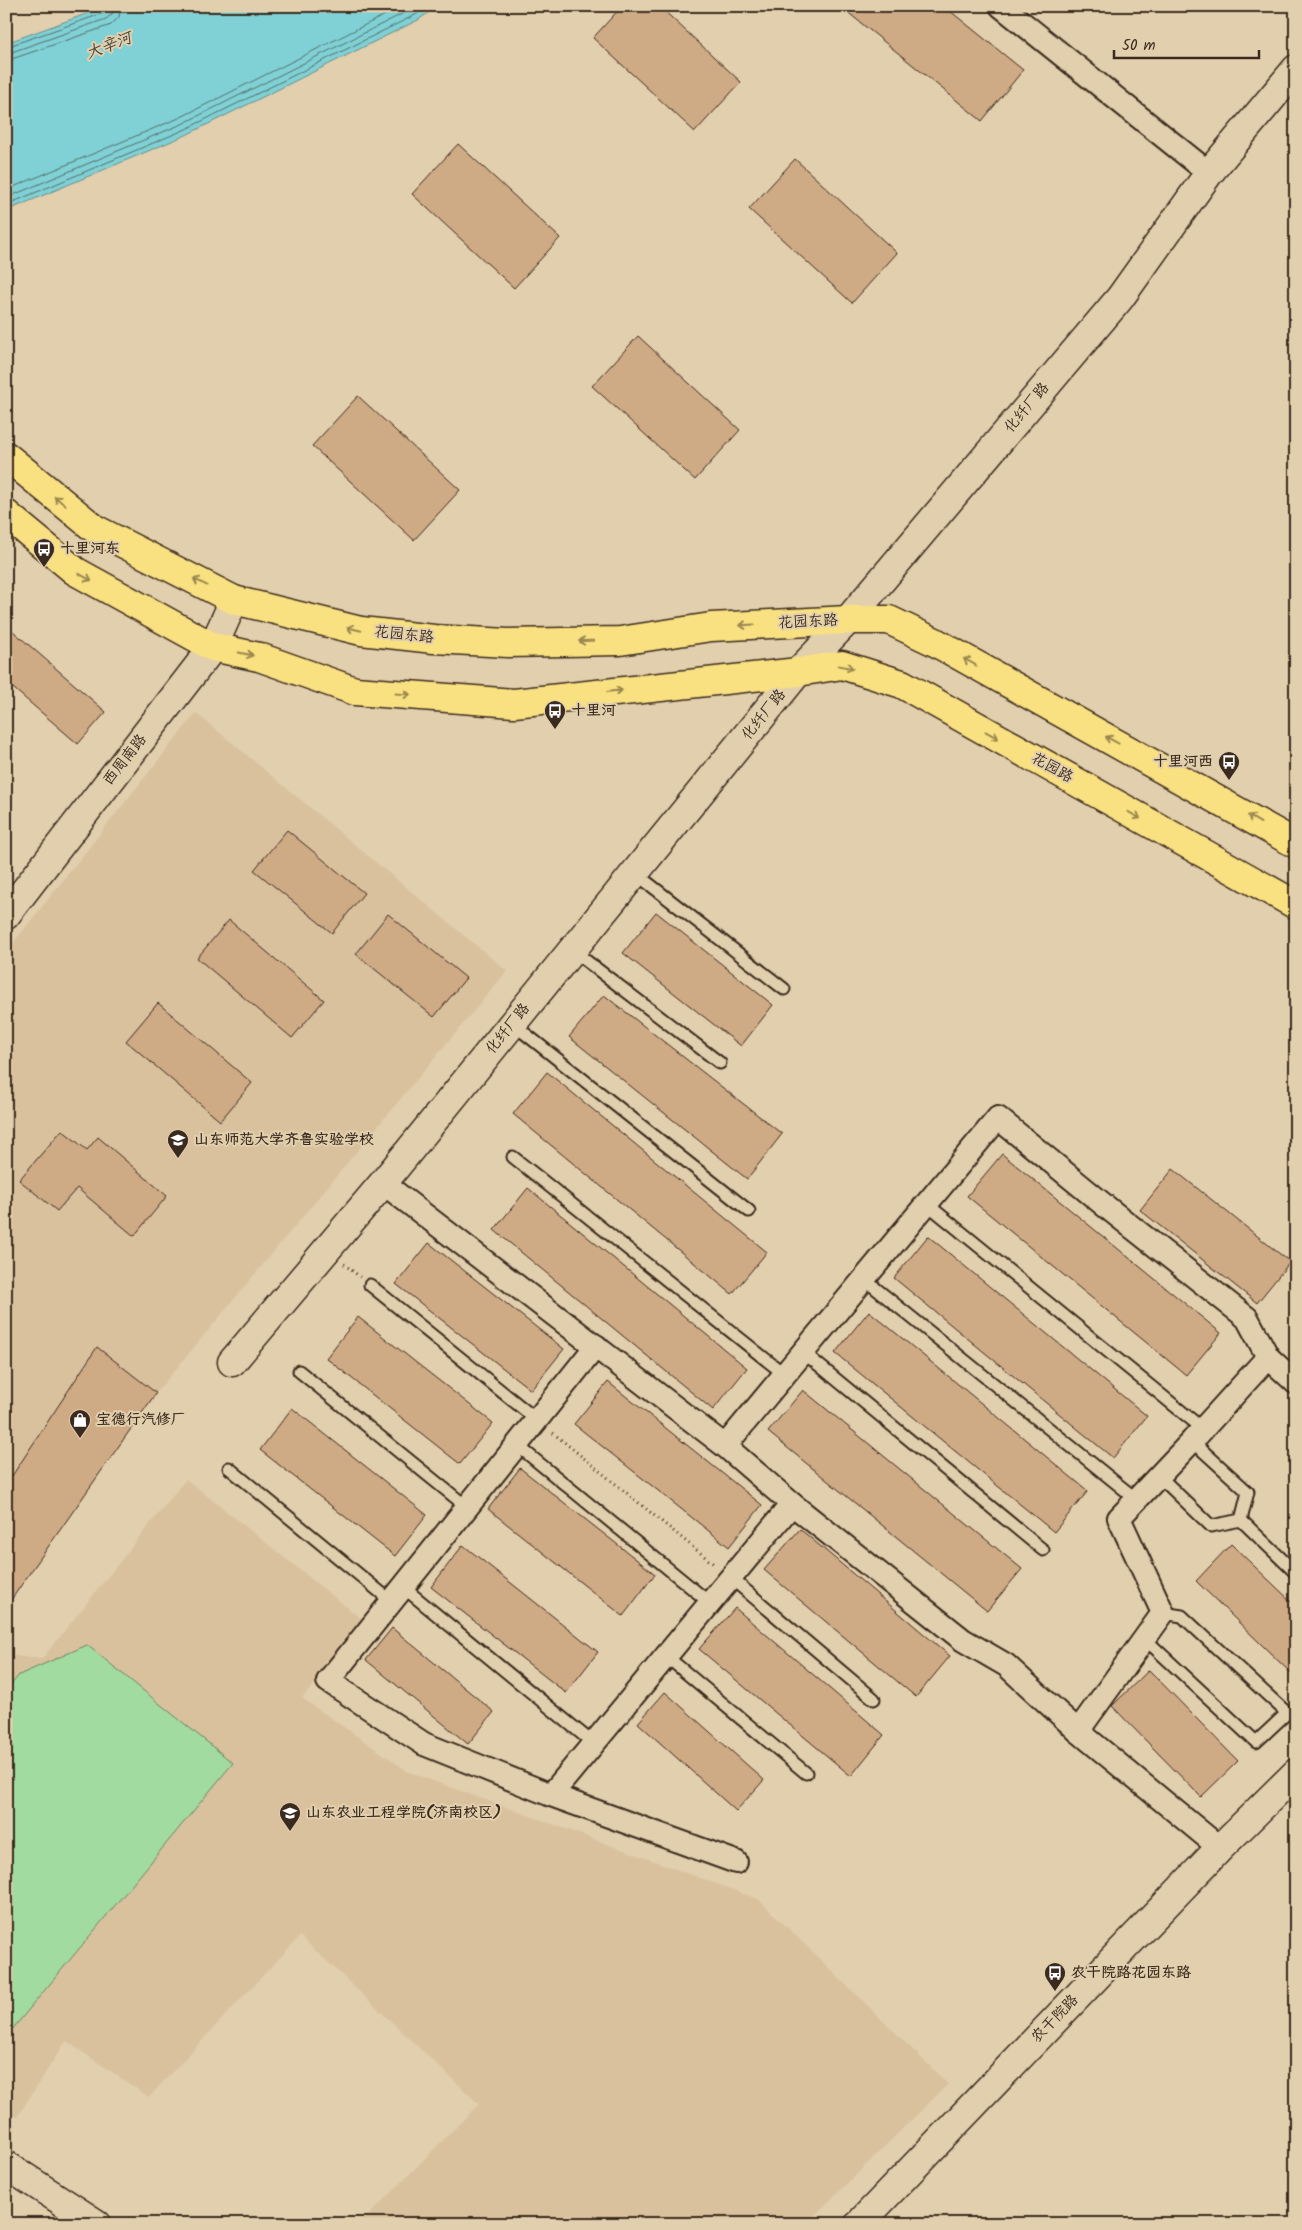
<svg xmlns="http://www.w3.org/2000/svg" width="1302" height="2230" font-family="Kalam,'LXGW WenKai TC',sans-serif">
<rect width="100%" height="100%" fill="#e2cfad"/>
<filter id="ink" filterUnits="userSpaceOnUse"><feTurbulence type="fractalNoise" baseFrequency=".02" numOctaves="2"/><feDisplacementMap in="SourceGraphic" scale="10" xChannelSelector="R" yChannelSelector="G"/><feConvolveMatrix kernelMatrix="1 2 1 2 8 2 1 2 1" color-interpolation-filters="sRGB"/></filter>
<g filter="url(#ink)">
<!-- built -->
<g fill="#d9c19e">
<polygon points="196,713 507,971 156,1393 96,1348 6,1485 6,952"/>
<polygon points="186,1479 368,1624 302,1698 409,1772 758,1899 948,2084 806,2224 360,2224 479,2104 300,1936 149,2097 66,2041 17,2117 6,2111 6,1655 42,1659"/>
</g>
<!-- green -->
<polygon fill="#a1dba0" stroke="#6e825f" points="87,1645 233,1763 6,2037 6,1691 19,1675"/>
<!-- water -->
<polygon fill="#7fd1d6" stroke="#648e8c" points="108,6 438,6 418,20 186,135 6,211 6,43"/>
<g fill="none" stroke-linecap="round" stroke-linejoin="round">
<!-- shore -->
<g stroke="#566d68" stroke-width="1">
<polyline points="6,47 104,13 107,6"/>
<polyline points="6,54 106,19 112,14 114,6"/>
<polyline points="6,61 111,25 119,17 121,6"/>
<polyline points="6,190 179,118 403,6"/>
<polyline points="6,198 182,124 418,6"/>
<polyline points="6,205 184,130 415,15 429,6"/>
</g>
</g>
<!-- building -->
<g fill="#ceaa85" stroke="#3b2a1e">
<polygon points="622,6 659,6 741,82 695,132 593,38"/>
<polygon points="840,6 944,6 1023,70 982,121"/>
<polygon points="458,144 560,238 514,288 412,194"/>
<polygon points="795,159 897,253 852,303 749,209"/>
<polygon points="638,336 740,430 695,480 592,386"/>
<polygon points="358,396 460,490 414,540 312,446"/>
<polygon points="6,625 106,712 78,744 6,682"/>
<polygon points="287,830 364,893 332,933 254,870"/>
<polygon points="656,912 773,1005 741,1046 623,953"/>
<polygon points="388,914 466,978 434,1017 356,954"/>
<polygon points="229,920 324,1000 292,1038 197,958"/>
<polygon points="604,995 782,1134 747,1179 569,1037"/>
<polygon points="158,1003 252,1083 220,1121 126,1041"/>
<polygon points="547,1072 767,1252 732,1294 513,1114"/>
<polygon points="62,1130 87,1150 98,1137 167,1196 134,1236 77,1188 57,1211 19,1180"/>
<polygon points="1002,1154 1221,1333 1186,1375 967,1196"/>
<polygon points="1173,1169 1290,1262 1257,1303 1140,1210"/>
<polygon points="528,1188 747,1368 713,1410 494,1230"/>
<polygon points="928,1236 1147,1416 1113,1458 894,1278"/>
<polygon points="429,1243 564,1349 531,1390 396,1284"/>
<polygon points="869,1311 1088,1491 1054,1532 835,1353"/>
<polygon points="358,1317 493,1423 460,1464 326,1358"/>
<polygon points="97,1347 156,1393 6,1607 6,1485"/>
<polygon points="608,1382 762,1505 729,1547 574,1424"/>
<polygon points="803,1390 1022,1569 987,1611 768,1432"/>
<polygon points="292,1408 427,1515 395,1556 260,1450"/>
<polygon points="520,1468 655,1574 623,1616 488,1509"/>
<polygon points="800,1529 950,1656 916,1697 764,1570"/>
<polygon points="1231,1544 1296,1606 1296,1678 1196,1581"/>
<polygon points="463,1545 598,1652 566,1693 431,1587"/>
<polygon points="735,1608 884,1735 851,1776 699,1649"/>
<polygon points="392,1628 494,1712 468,1744 366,1660"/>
<polygon points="1149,1670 1238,1761 1201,1797 1112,1706"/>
<polygon points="665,1692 764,1780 736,1811 638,1723"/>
</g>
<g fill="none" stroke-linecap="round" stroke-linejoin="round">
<!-- lane casing -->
<g stroke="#3b2a1e" stroke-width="15">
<g id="lane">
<polyline points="635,873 784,989"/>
<polyline points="572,950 720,1063"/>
<polyline points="513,1024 749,1211"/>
<polyline points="513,1157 784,1374"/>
<polyline points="927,1204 1203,1429"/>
<polyline points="864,1279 1136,1499"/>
<polyline points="370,1285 537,1420"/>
<polyline points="803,1352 1043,1550"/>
<polyline points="299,1371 467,1507"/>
<polyline points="1192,1441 1248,1492 1241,1520"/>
<polyline points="517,1445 710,1603"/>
<polyline points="229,1468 391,1601"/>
<polyline points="1159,1476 1211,1526 1241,1520 1296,1573"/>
<polyline points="731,1578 874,1699"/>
<polyline points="403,1587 593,1743"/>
<polyline points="1145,1639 1256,1742 1287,1713 1182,1616 1163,1613"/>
<polyline points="666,1656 806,1773"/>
</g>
</g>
<!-- street casing -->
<g stroke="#3b2a1e" stroke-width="26">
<g id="street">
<polyline points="1001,6 1209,173"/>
<polyline points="383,1183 725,1446 792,1504 963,1640 1006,1665 1078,1731 1220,1848"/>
<polyline points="596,1346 328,1681 424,1744 551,1795 792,1504"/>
<polyline points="725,1446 998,1118 1109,1209 1247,1318 1268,1357"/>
<polyline points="1078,1731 1163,1613 1119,1518 1192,1441 1268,1357 1296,1383"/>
<polyline points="551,1795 736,1862"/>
</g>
</g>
<!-- secondary casing -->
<g stroke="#3b2a1e" stroke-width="31">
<g id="secondary">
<polyline points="6,915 213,647 234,600"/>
<polyline points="232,1362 383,1183 798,672 848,620 1120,298 1209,173 1296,69"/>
<polyline points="6,2165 97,2224"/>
<polyline points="859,2224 1220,1848 1296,1773"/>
</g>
</g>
<!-- primary casing -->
<g stroke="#3b2a1e" stroke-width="31">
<g id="primary">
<polyline points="6,456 95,529 234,600 361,631 434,639 508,643 620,641 711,627 848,620 889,620 935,642 1296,844"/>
<polyline points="6,514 75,571 213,647 259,657 355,691 514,703 798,672 842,665 902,684 1296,905"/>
</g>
</g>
<!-- path -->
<g stroke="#3b2a1e" stroke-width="3" stroke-dasharray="1 4" stroke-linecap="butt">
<polyline points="344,1264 360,1277"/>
<polyline points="553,1433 715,1565"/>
</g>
<!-- lane -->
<use href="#lane" stroke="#e2cfad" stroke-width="11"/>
<!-- street -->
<use href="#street" stroke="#e2cfad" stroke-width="22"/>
<!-- secondary -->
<use href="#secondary" stroke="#e2cfad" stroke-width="28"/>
<!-- primary -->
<use href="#primary" stroke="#f9e181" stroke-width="28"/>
</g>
<!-- one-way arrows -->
<defs><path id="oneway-shaft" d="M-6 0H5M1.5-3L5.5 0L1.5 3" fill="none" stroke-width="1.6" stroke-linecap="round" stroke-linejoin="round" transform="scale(1.25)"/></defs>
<g stroke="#9a8650">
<use href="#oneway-shaft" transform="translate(60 501) rotate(-140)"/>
<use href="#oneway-shaft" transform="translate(85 577) rotate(29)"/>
<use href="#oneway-shaft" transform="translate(200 582) rotate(-153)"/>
<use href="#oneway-shaft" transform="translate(747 625) rotate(177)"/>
<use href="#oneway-shaft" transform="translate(354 629) rotate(-167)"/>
<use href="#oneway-shaft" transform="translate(586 641) rotate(179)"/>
<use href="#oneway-shaft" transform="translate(246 654) rotate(12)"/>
<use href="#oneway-shaft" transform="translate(970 662) rotate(-151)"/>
<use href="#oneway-shaft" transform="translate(846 667) rotate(11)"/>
<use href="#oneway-shaft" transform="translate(615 691) rotate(-6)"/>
<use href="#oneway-shaft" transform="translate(403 694) rotate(4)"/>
<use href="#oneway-shaft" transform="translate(992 735) rotate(29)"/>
<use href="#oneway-shaft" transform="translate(1112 740) rotate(-151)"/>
<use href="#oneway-shaft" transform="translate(1134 815) rotate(29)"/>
<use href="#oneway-shaft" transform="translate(1254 819) rotate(-149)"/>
</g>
</g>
<!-- icons -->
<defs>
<g id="bus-pin" transform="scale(1.125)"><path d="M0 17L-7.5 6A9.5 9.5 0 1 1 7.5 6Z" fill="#3b2a1e" stroke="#e2cfad"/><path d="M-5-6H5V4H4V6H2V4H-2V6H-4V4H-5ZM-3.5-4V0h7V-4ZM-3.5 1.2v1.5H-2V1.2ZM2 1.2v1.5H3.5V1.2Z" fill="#fff"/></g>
<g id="school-pin" transform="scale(1.125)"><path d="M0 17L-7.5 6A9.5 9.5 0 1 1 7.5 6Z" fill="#3b2a1e" stroke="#e2cfad"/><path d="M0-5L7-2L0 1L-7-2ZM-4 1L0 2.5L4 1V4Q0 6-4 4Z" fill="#fff"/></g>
<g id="shop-pin" transform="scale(1.125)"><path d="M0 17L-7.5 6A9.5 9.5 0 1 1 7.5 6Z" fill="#3b2a1e" stroke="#e2cfad"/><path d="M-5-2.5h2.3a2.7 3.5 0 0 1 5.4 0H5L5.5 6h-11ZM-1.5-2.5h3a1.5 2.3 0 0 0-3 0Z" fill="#fff"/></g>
<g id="university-pin" transform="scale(1.125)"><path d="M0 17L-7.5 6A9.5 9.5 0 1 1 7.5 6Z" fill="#3b2a1e" stroke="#e2cfad"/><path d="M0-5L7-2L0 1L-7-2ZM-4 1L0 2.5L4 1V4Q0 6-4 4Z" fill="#fff"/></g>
</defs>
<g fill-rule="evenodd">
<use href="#bus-pin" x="44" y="549"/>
<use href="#bus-pin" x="555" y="711"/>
<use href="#bus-pin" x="1229" y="762"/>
<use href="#school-pin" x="178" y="1140"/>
<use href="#shop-pin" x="80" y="1420"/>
<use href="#university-pin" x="290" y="1813"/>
<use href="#bus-pin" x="1055" y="1973"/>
</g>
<g text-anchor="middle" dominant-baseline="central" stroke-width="4" stroke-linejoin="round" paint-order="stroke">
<!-- street labels -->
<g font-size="15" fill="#3b2a1e" stroke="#e2cfad">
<text transform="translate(1027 408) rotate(-50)">化纤厂路</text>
<text transform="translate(808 622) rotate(-3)">花园东路</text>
<text transform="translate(404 635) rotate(6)">花园东路</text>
<text transform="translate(764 715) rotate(-51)">化纤厂路</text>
<text transform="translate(125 760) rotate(-52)">西周南路</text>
<text transform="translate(1052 768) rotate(29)">花园路</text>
<text transform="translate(508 1029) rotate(-51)">化纤厂路</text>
<text transform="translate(1055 2019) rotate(-46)">农干院路</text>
</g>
<!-- poi labels -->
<g font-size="15" font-weight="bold" fill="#3b2a1e" stroke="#e2cfad" text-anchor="start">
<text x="60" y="549">十里河东</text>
<text x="571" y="711">十里河</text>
<text x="1213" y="762" text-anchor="end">十里河西</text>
<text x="194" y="1140">山东师范大学齐鲁实验学校</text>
<text x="96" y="1420">宝德行汽修厂</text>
<text x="306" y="1813">山东农业工程学院(济南校区)</text>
<text x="1071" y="1973">农干院路花园东路</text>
</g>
<!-- water labels -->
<g font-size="16" font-style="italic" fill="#45433a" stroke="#e2cfad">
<text transform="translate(109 46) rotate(-21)">大辛河</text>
</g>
</g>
<!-- margin -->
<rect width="1302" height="2230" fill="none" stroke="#e2cfad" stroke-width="25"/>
<rect x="12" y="12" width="1277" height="2205" fill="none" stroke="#3b2a1e" stroke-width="2" filter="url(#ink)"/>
<!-- scale -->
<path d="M1114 50v8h145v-8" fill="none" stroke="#3b2a1e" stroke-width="2.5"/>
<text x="1122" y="50" font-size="15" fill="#3b2a1e" stroke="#e2cfad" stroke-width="4" paint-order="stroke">50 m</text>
</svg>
